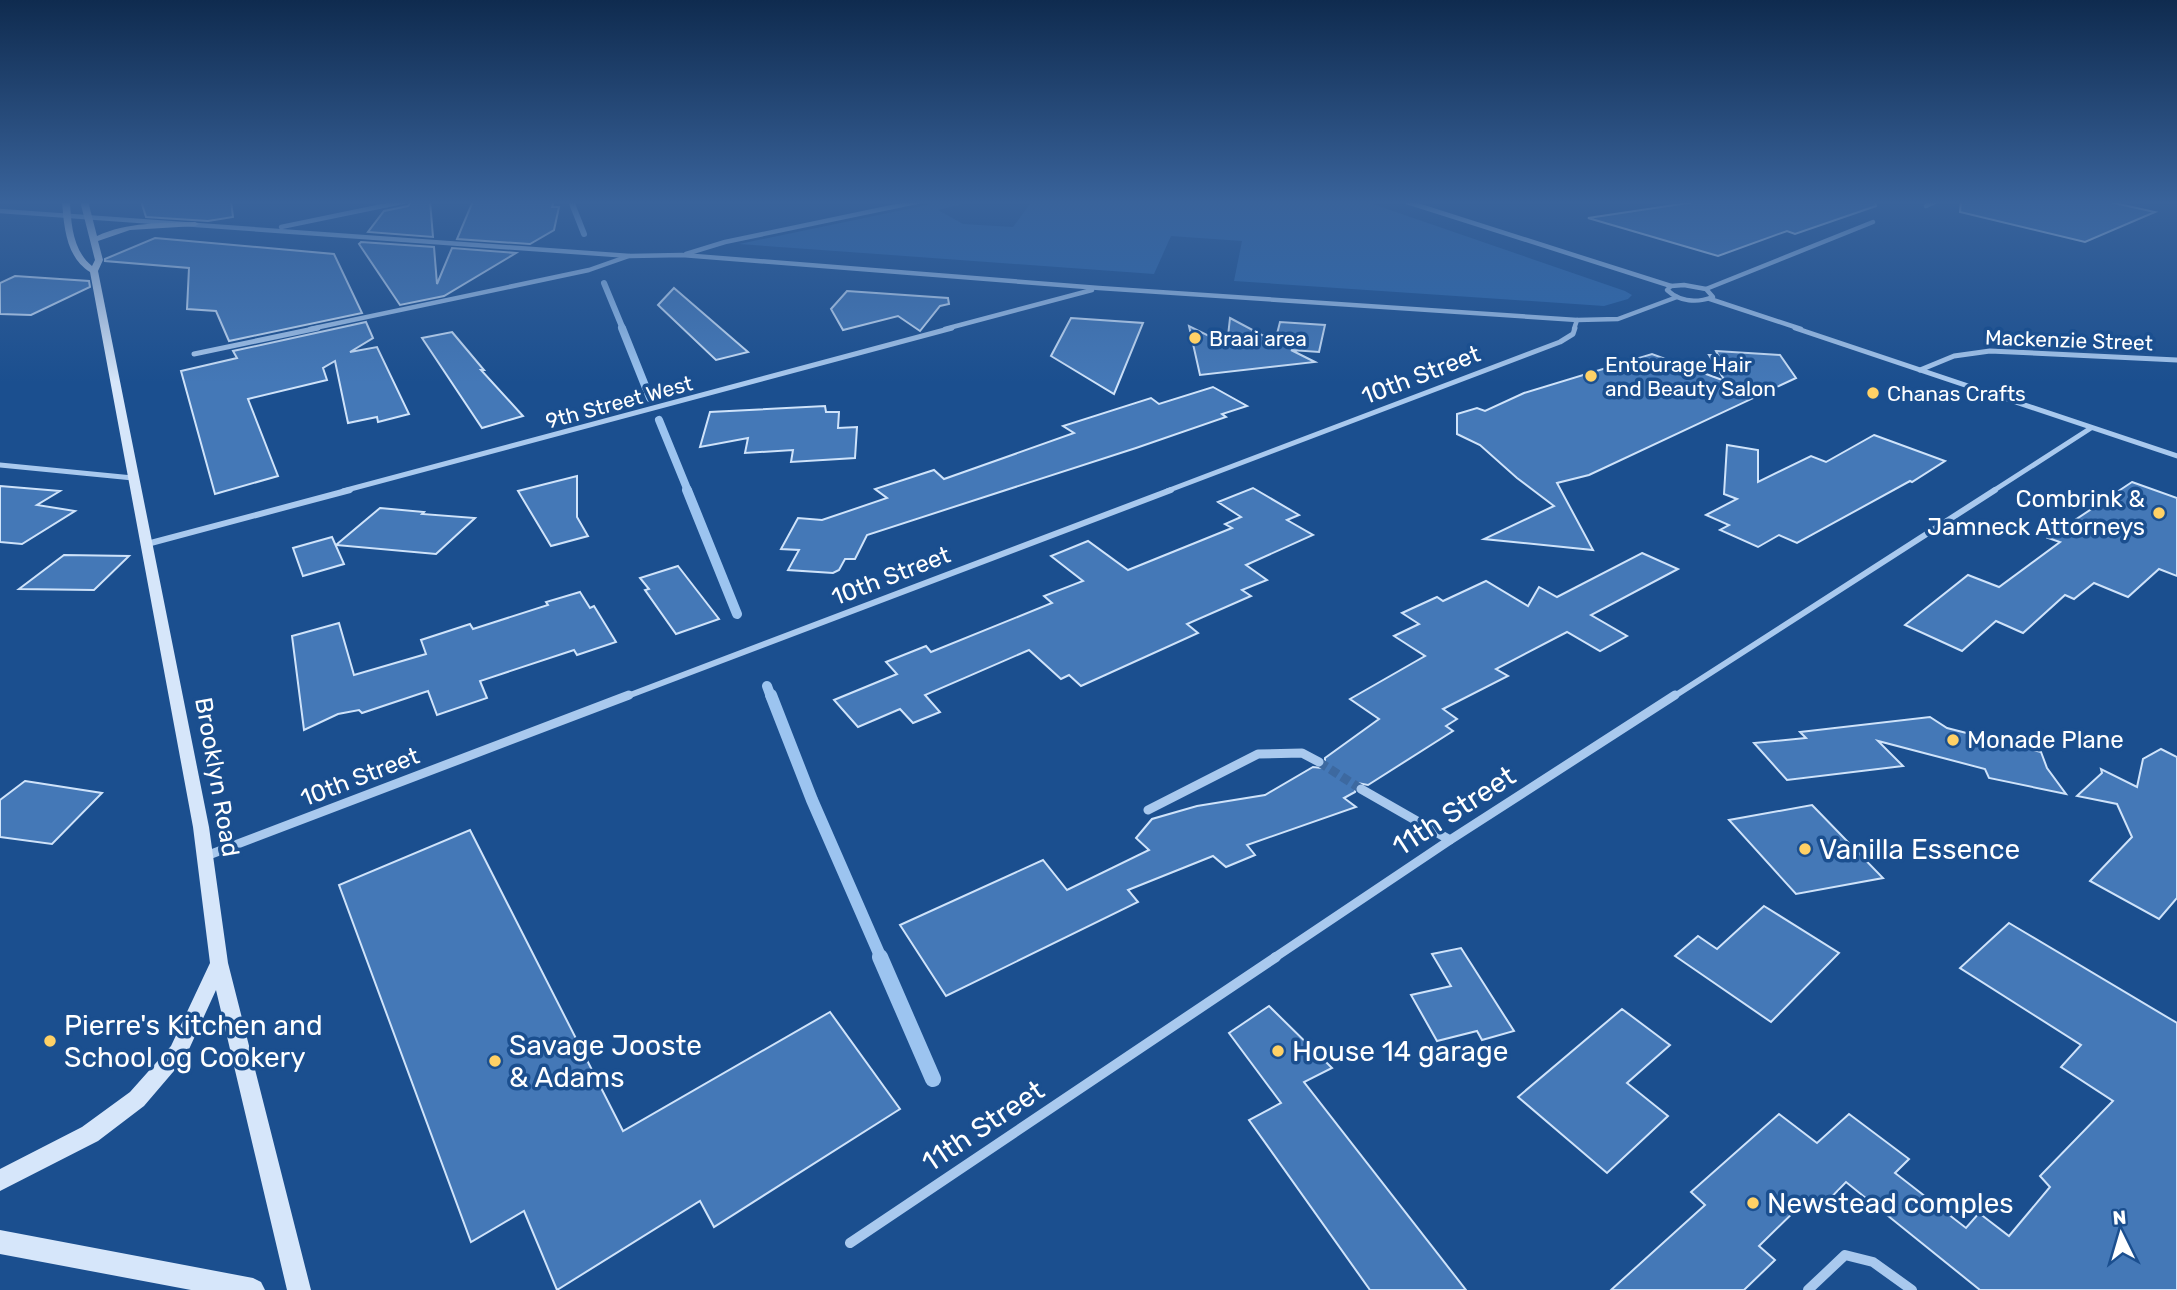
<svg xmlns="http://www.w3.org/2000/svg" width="2177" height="1290" font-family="Rubik,sans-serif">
<rect width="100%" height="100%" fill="#1b4f8f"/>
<!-- green -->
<polygon fill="#2e69ad" points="946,201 976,201 938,210 963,224 1013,227 1032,201 1364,201 1625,291 1632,295 1628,299 1604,306 1234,281 1242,241 1171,236 1154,274 739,244"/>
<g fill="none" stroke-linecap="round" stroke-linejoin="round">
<!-- stream-far4 -->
<g stroke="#9cc4f0" stroke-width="6">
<polyline points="571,201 584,234"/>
<polyline points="604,283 623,329"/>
</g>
<!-- stream-far3 -->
<g stroke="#9cc4f0" stroke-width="8">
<polyline points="622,328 650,398"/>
<polyline points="659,420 688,491"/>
</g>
<!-- stream-far2 -->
<g stroke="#9cc4f0" stroke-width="10">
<polyline points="687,490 737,614"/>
<polyline points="767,686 771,697"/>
</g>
<!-- stream-far1 -->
<polyline stroke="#9cc4f0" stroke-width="12" points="771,695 812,800 881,958"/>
<!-- stream -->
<polyline stroke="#9cc4f0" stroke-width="16" points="880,957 933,1079"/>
</g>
<!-- building -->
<g fill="#4478b7" stroke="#cfe3fa" stroke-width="2">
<polygon points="141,201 231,201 233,217 208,221 146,217"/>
<polygon points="412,201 430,201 433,237 368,232 384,211 408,206"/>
<polygon points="473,201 554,201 552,207 559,207 554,230 530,244 457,239"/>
<polygon points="1701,201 1875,201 1876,206 1795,234 1787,231 1718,256 1588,218"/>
<polygon points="1961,201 2105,201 2155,212 2085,242 1960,212"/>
<polygon points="155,238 334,254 362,313 229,341 216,311 187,309 189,268 105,261 105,259"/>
<polygon points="361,242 434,247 437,284 452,248 516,253 444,296 400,305 359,244"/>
<polygon points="15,276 89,281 90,287 31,315 0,314 0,283"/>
<polygon points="674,288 748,352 716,360 658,305"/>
<polygon points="847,291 948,298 949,304 940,306 920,331 898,316 843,330 831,309"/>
<polygon points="1071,318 1143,323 1114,394 1051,356"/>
<polygon points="1230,318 1275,342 1280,322 1325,325 1319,352 1291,350 1315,362 1200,375 1189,326 1227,345"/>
<polygon points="366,322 373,338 350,352 377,347 409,414 378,422 377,417 348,423 335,361 323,368 327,380 248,399 278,476 215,494 181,371 237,358 233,351"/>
<polygon points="452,332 484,370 481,370 523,416 482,428 422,338"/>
<polygon points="1716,351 1780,355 1796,378 1589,475 1557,483 1593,550 1484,539 1554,506 1517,478 1480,445 1457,434 1457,414 1477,408 1485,411 1524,393 1652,354 1725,381 1709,355 1718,355"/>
<polygon points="1213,387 1247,406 1222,414 1226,417 1136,448 867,535 855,559 845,559 839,570 833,573 788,570 799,550 781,549 798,518 822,520 887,498 875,489 934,470 944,479 1074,433 1063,426 1151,398 1159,404"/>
<polygon points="825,406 826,412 839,412 838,428 857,427 855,458 791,462 793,450 745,453 748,438 700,447 710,412"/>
<polygon points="1874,435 1945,461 1912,482 1910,481 1797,543 1779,535 1758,547 1720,530 1729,525 1706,515 1737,499 1724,494 1727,445 1758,450 1758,482 1811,456 1826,462"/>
<polygon points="577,476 577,517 588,536 551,546 518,491"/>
<polygon points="2132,482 2177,498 2177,576 2159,569 2128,597 2094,583 2074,599 2065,595 2023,633 1996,621 1962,651 1905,625 1968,575 1999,587 2060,542 2048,538"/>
<polygon points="0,486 60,491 37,505 75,511 22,544 0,542"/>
<polygon points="1253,488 1299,515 1287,520 1313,535 1246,565 1267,580 1242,590 1251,596 1187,624 1198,633 1081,686 1069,675 1061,679 1029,650 925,695 940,712 913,723 900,709 858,727 834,700 897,674 886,662 926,646 931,652 1052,603 1044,596 1083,581 1051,556 1088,541 1128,570 1232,528 1225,524 1241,517 1218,502"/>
<polygon points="380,508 424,512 422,514 475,518 436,554 336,545"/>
<polygon points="332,537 344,564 303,576 293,548"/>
<polygon points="1642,553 1678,569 1591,615 1627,636 1600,651 1567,632 1496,669 1508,676 1443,709 1457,719 1446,726 1453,731 1368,785 1357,783 1355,792 1344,798 1356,807 1247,845 1255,855 1226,867 1213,856 1128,890 1138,902 946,996 900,925 1043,860 1067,890 1149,850 1136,838 1152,819 1197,806 1265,795 1313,767 1322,768 1325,765 1325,758 1379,719 1350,699 1425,656 1394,636 1419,624 1402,613 1437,597 1443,601 1486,581 1528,606 1539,587 1557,597"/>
<polygon points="64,555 129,556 94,590 19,589"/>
<polygon points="678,566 719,619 676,634 645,590 649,589 640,578"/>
<polygon points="580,592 590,608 594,606 616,642 577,655 574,650 480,681 487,698 437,715 428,691 362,713 359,710 338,714 304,730 292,636 339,623 354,675 426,654 421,640 470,624 473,629 548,605 546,602"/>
<polygon points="1930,717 1947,728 2041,752 2047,768 2066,794 1989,778 1985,769 1878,741 1903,766 1787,780 1754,743 1806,738 1800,732"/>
<polygon points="2161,749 2177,757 2177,898 2159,919 2090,881 2132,837 2117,804 2077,796 2102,773 2101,769 2137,787 2143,759"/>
<polygon points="25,781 102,793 52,844 0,837 0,800"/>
<polygon points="1812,805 1883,878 1796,894 1729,820"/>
<polygon points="470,830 623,1131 830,1012 900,1109 714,1227 700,1201 557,1290 524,1211 471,1242 339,885"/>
<polygon points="1764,906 1839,953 1771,1022 1675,956 1698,936 1717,949"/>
<polygon points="2009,923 2177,1023 2177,1290 1980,1290 1846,1182 1818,1211 1805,1201 1759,1246 1775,1260 1744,1290 1611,1290 1705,1205 1691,1192 1779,1114 1817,1143 1849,1114 1909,1159 1895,1173 1966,1228 1979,1213 2009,1236 2050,1187 2040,1176 2113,1101 2061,1067 2081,1045 1960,968"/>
<polygon points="1461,948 1514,1031 1482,1040 1477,1031 1437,1041 1411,995 1451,986 1432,954"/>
<polygon points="1269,1006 1332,1068 1304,1082 1466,1290 1370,1290 1249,1120 1281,1103 1229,1033"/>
<polygon points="1622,1009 1670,1045 1627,1083 1668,1116 1607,1173 1518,1097"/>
</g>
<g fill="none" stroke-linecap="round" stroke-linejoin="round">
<!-- minor-tunnel -->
<polyline stroke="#3d69a0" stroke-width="9" stroke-dasharray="9 4.5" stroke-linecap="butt" points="1319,762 1361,789"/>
<!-- minor-far4 -->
<g stroke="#a9c9ee" stroke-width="4.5">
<polyline points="1404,201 1671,286"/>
<polyline points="1926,206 1937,201"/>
<polyline points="0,211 630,256 682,255 1099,288 1577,320 1618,319 1677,297"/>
<polyline points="281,227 407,201"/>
<polyline points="686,254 725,242 921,201"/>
<path d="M1684,285L1706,289L1713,297C1697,303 1680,302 1667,290L1671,286Z"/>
<polyline points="1706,289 1873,222"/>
<polyline points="1710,299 1801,329"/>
<polyline points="310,329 589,270 629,256"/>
<polyline points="945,329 1092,290"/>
<polyline points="1574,329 1577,320"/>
</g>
<!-- minor-far3 -->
<g stroke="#a9c9ee" stroke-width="5">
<polyline points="1795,328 2177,456"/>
<polyline points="194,354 318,328"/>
<polyline points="1920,370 1954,356 1990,351 2177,360"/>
<polyline points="0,465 133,478"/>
<polyline points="343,491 952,328"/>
<polyline points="1167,491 1560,342 1573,334 1575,328"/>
<polyline points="1993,491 2091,428"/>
</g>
<!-- minor-far2 -->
<g stroke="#a9c9ee" stroke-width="6">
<polyline points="147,544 350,490"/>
<polyline points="625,697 1171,490"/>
<polyline points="1673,697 1995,490"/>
</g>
<!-- minor-far1 -->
<g stroke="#a9c9ee" stroke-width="9">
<polyline points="1361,789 1450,840"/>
<polyline points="1148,810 1258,754 1302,753 1319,762"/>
<polyline points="206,856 629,695"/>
<polyline points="1274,958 1450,840 1675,695"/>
</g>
<!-- minor -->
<g stroke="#a9c9ee" stroke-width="10">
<polyline points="850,1243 1276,957"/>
<polyline points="1808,1290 1845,1255 1873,1262 1912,1290"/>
</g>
<!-- secondary -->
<g fill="#d6e6fa" fill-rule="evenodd">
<path d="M62,201H70C71,224 73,251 92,266L95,260L80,201H88L97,236C127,222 162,223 195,222L199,224L195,226L130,230L98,241L103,260L98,271L209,827L228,963L311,1290H287L216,990L185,1058L144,1106L98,1141L0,1191V1169L82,1127L130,1092L171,1046L210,963L193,827L90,272C66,257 64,227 62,201Z"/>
<polygon points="0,1230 253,1278 261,1282 265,1290 191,1290 0,1254"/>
</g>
</g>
<!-- sky -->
<linearGradient id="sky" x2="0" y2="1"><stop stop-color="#0f2b4f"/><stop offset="0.53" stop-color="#39639b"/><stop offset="1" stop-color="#39639b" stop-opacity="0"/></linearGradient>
<rect width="2177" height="382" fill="url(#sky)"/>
<!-- markers -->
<g fill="#ffd166" stroke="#1b4f8f" stroke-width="2.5">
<circle cx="1195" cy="338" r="7"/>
<circle cx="1591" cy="376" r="7"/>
<circle cx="1873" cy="393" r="7"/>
<circle cx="2159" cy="513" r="7"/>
<circle cx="1953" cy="740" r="7"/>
<circle cx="1805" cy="849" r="7"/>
<circle cx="50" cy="1041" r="7"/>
<circle cx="1278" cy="1051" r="7"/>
<circle cx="495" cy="1061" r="7"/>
<circle cx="1753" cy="1203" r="7"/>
</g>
<g text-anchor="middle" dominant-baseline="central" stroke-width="7" stroke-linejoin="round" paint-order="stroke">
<!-- far-poi labels -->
<g font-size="21" fill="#fff" stroke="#1b4f8f" text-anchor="start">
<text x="1209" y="338">Braai area</text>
<text x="1605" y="364">Entourage Hair<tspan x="1605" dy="24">and Beauty Salon</tspan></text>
<text x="1887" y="393">Chanas Crafts</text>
</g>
<!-- far-street labels -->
<g font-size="21" fill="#fff" stroke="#1b4f8f">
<text transform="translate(2069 340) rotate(2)">Mackenzie Street</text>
<text transform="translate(619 402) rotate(-15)">9th Street West</text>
</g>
<!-- street labels -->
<g font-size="24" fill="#fff" stroke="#1b4f8f">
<text transform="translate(1421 375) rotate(-21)">10th Street</text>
<text transform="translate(891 576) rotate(-21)">10th Street</text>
<text transform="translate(217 777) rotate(80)">Brooklyn Road</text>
<text transform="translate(360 777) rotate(-21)">10th Street</text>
</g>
<!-- poi labels -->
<g font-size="24" fill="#fff" stroke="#1b4f8f" text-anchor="end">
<text x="2145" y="499">Combrink &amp;<tspan x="2145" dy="28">Jamneck Attorneys</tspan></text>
<text x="1967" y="740" text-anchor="start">Monade Plane</text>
</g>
<!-- near-street labels -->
<g font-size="28" fill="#fff" stroke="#1b4f8f">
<text transform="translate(1454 811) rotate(-33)">11th Street</text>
<text transform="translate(983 1126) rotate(-34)">11th Street</text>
</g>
<!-- near-poi labels -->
<g font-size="28" fill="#fff" stroke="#1b4f8f" text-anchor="start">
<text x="1819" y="849">Vanilla Essence</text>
<text x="64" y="1025">Pierre's Kitchen and<tspan x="64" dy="32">School og Cookery</tspan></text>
<text x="509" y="1045">Savage Jooste<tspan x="509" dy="32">&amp; Adams</tspan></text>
<text x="1292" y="1051">House 14 garage</text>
<text x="1767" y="1203">Newstead comples</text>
</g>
</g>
<!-- north arrow -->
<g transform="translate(2121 1234) rotate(355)" stroke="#1b4f8f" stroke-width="5" paint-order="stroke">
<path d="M0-5L12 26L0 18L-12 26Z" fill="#ffffff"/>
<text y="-10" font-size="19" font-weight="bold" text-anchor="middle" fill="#ffffff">N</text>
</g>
</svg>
